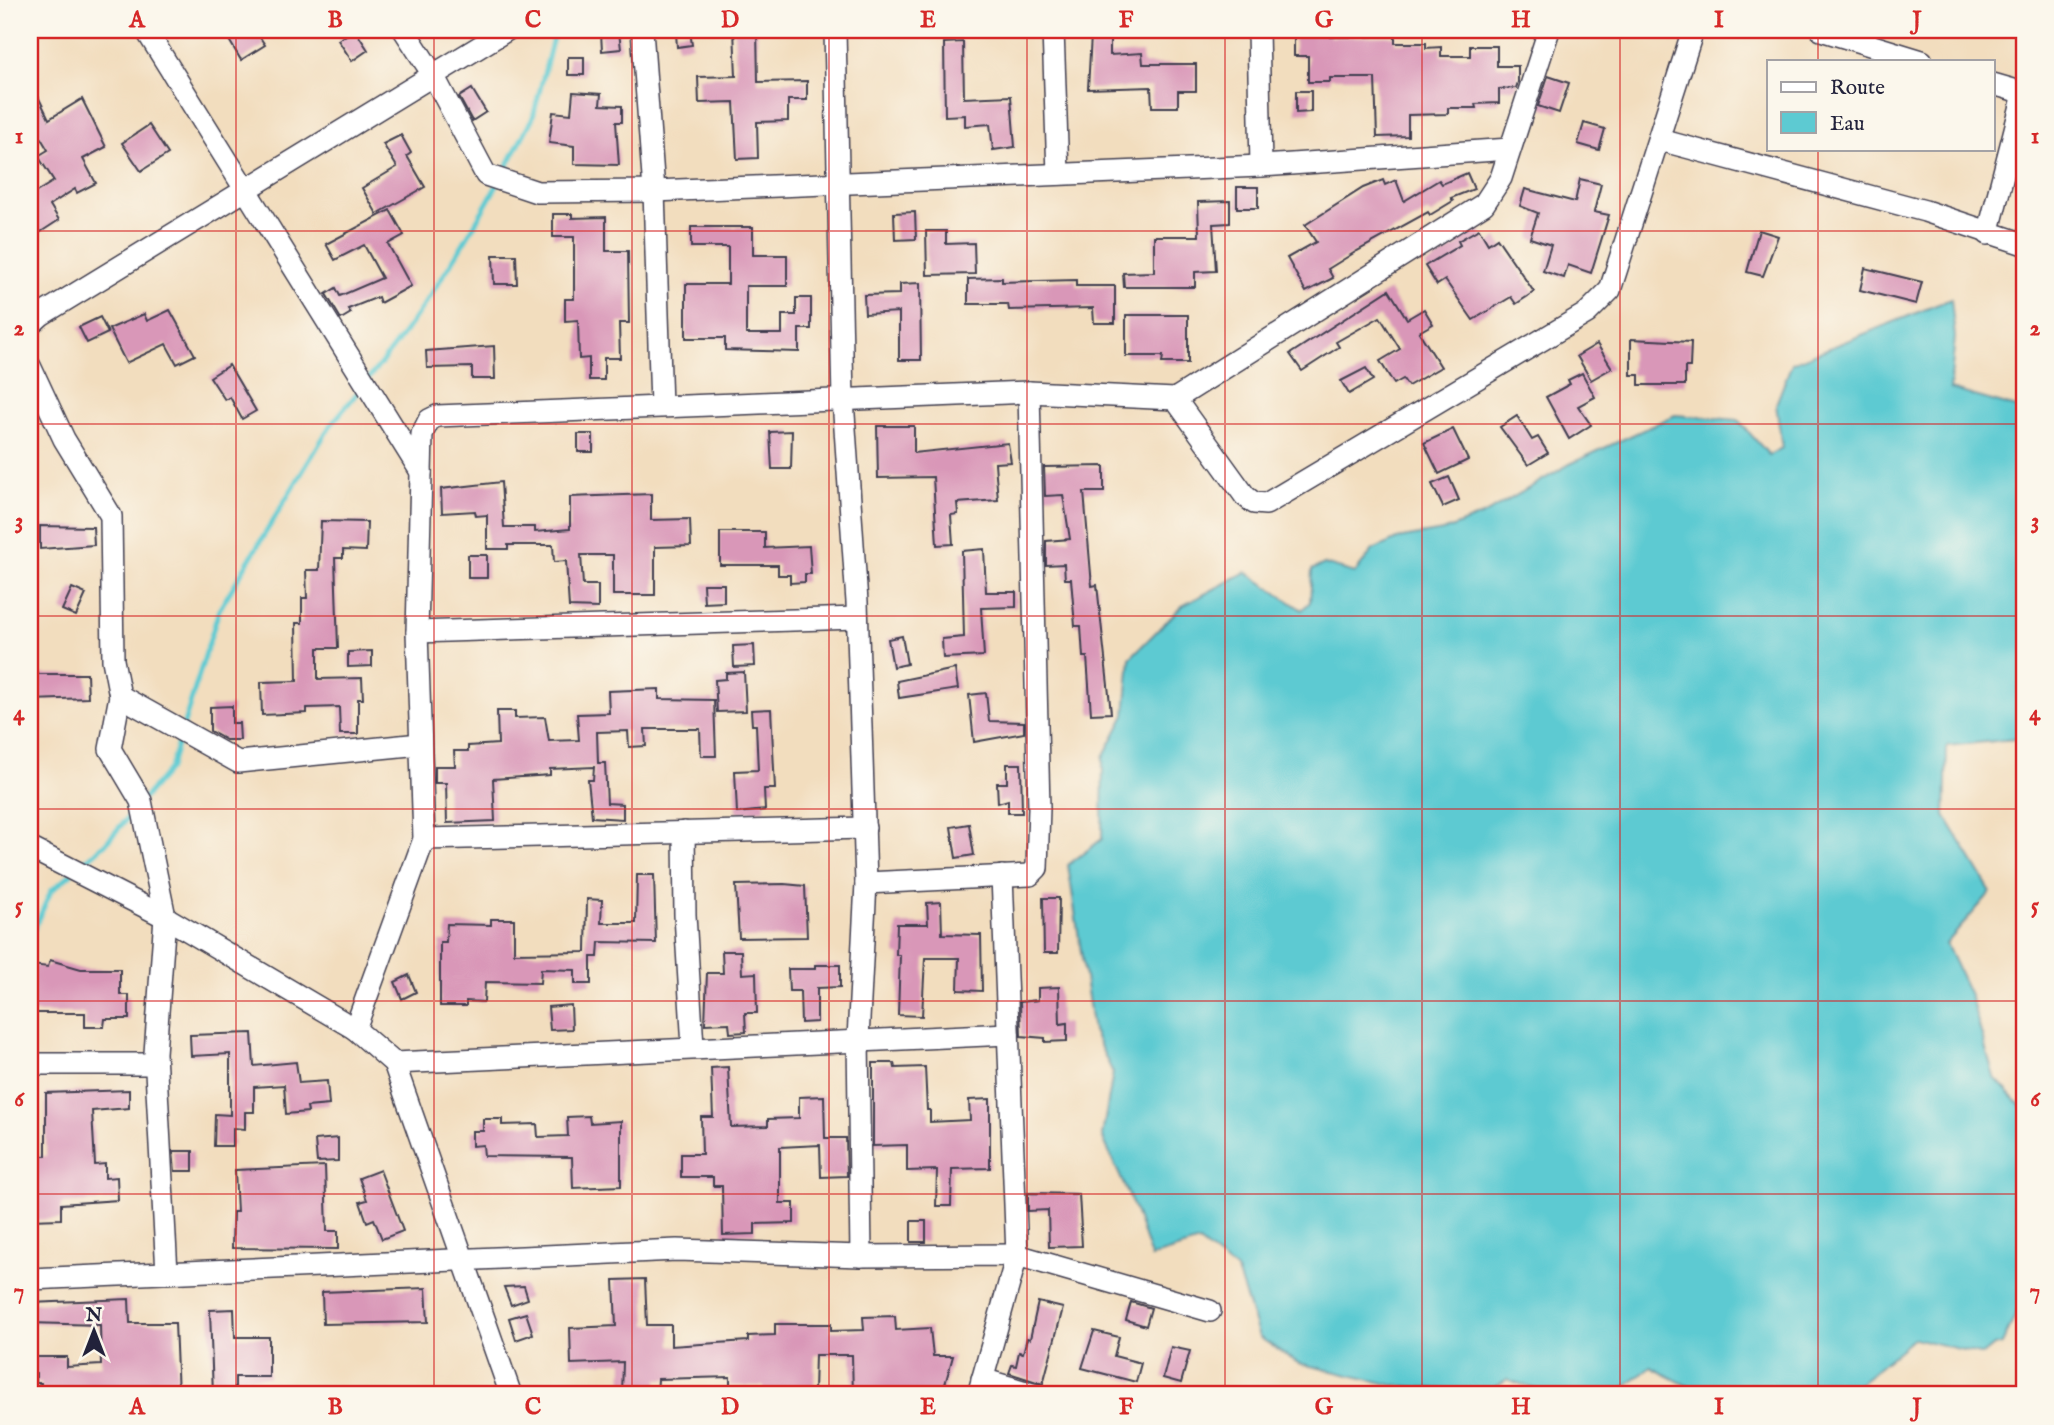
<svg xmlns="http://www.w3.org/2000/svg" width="2054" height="1425" font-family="'IM FELL English',serif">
<rect width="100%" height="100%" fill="#fbf7ec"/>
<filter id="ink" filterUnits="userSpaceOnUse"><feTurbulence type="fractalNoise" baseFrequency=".0143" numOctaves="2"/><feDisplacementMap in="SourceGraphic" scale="14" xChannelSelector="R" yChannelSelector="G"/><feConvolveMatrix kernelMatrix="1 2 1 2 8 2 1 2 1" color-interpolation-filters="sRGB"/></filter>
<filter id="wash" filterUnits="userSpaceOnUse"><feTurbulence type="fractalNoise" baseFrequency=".00686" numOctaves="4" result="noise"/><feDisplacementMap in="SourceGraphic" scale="28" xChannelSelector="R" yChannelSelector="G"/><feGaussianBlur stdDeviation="1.57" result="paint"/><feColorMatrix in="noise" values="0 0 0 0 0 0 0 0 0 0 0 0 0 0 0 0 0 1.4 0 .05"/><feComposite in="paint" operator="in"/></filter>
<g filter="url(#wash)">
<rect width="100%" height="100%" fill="#f2ddbe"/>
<!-- water -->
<path fill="#5dcad2" stroke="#407686" stroke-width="2" d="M1951,299L1955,337L1950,389L2024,410V738L1947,746L1945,816L1991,892L1946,944L1970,995L1994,1077L2024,1109V1297L2002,1344L1994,1346L1983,1355L1914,1338L1845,1395H1705L1651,1367L1614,1395H1551L1507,1379C1491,1390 1477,1402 1458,1391L1392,1385L1298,1363L1259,1337L1237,1271L1199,1242L1151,1257L1133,1205L1102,1136L1113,1073L1093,1031L1068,865L1102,839L1103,757L1125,715L1130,658L1182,606L1246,572L1302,610L1310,602L1312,570L1324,564L1355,573L1373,550L1397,539L1443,531L1483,515L1570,464L1675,415L1738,420L1769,455L1782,448L1776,404L1792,363Z"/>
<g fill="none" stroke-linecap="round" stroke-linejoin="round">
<!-- stream -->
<g stroke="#5dcad2" stroke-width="5">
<polyline points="503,174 533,117 555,30"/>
<path d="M369,378C419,318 459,254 497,185"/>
<polyline points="183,727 219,610 330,426 363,386"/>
<polyline points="145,797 170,768 180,736"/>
<polyline points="78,867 105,844 137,807"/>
<polyline points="30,938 51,891 71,874"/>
</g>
</g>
<g id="blocks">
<!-- building -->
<g fill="#d997b8">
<polygon points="223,30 255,30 265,45 241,60"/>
<polygon points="355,30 368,50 352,61 338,40"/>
<polygon points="734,30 757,30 758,82 807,81 807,100 788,100 788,121 757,122 758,158 737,159 734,102 699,103 698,77 736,76"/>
<polygon points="690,31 692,45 677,47 676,33"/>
<polygon points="619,32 621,49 602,51 601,33"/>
<polygon points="1330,33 1330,37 1395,36 1395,43 1426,43 1426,48 1441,47 1441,56 1470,56 1470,46 1497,46 1497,66 1518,66 1518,82 1516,88 1499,89 1499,103 1475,104 1476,108 1448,108 1448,114 1408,115 1408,136 1377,137 1375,78 1330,78 1330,82 1308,82 1308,56 1294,56 1294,34"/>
<polygon points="1091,35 1110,35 1110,55 1142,53 1143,64 1196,64 1196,91 1178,91 1178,107 1152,107 1151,87 1088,89"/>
<polygon points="963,42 964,98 1011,96 1015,147 993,150 990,124 965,126 965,115 945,116 944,43"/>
<rect x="568" y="57" width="16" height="18"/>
<polygon points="1548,76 1569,83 1559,113 1538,106"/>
<polygon points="30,80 49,119 82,99 106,147 83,159 96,183 77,193 75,189 50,205 59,220 30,239 30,196 54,181 38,156 48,150 30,120"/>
<polygon points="472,89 486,112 472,121 459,97"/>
<polygon points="1296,91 1311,91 1311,112 1296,113"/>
<polygon points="573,92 601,94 600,105 622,106 622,122 616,122 619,165 574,164 574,146 549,143 553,112 571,114"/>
<polygon points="1584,123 1605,129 1599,150 1578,144"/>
<polygon points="149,125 168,154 141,171 122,143"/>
<polygon points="401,135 411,153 407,156 425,187 377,214 362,188 397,167 383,144"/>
<polygon points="1467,173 1474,189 1451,198 1453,201 1430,215 1428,212 1357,251 1328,269 1333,278 1306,292 1287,258 1316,242 1305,225 1363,188 1383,180 1385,185 1396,180 1404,201 1439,180 1442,184"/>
<polygon points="1580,179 1601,184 1594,212 1609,215 1591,273 1568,265 1564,278 1543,271 1551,245 1530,238 1538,213 1520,206 1525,189 1575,202"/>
<rect x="1237" y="187" width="21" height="21"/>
<polygon points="1230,201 1230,223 1213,224 1216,271 1195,272 1195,287 1124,287 1123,273 1154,272 1154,236 1199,236 1198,202"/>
<polygon points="390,210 404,235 388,244 411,286 380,303 378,297 348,309 351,313 341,319 326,294 336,288 340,296 382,278 364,245 335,260 326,244"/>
<polygon points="915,212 916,239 895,240 894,213"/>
<polygon points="553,214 572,214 572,218 606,217 606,251 628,251 629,323 619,323 620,358 604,358 604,380 589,380 589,358 579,359 578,320 565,321 565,299 574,299 574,237 553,237"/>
<polygon points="691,227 753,227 753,255 787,255 787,286 746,286 746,334 782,334 782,315 796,315 796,298 811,298 811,329 799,329 799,352 725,350 725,338 686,338 686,284 728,284 728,247 691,247"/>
<polygon points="1479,229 1488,244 1497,238 1534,292 1516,304 1511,297 1473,320 1445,280 1437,285 1425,266 1460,245 1458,241"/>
<polygon points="1759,230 1778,236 1763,276 1747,272"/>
<polygon points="926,231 946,231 946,244 974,243 975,274 927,275"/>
<polygon points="493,255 516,255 517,284 494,284"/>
<polygon points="1865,268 1922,282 1916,304 1860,290"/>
<polygon points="1002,278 1002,282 1076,280 1076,286 1115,286 1115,323 1094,323 1093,308 1009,310 1008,304 968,304 968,279"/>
<polygon points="920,283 921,360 899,360 899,312 865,314 864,295 900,294 900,284"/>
<polygon points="1389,290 1407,319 1424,309 1433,324 1419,332 1441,367 1408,386 1403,379 1394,384 1380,361 1400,349 1380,317 1336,342 1339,347 1302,371 1290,354"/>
<polygon points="170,310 195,355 177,364 166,344 126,363 109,329 144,314 147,321"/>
<polygon points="1126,315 1188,315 1188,363 1162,363 1163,356 1126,356"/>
<polygon points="100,317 108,333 87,343 79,327"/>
<polygon points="1631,339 1691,342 1690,367 1685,367 1685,385 1639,385 1639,375 1631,375"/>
<polygon points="1597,344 1612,368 1591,380 1577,356"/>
<polygon points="494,346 495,379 472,379 472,367 427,368 426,351"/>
<polygon points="229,365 256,411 242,419 230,397 225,400 210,377"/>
<polygon points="1366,368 1373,380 1349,394 1341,381"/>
<polygon points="1582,373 1595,397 1578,406 1591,425 1569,439 1546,397 1570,384 1568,380"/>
<polygon points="1517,416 1532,440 1538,437 1548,453 1528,465 1500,427"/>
<polygon points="877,426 914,426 914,453 1008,443 1011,462 995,463 998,500 957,503 958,514 951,515 953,544 937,545 933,477 878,478"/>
<polygon points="1453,429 1468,460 1439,474 1424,443"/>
<polygon points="792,431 791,469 772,469 770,432"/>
<rect x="578" y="434" width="15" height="18"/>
<polygon points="1104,466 1104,492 1084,492 1092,586 1097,585 1111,713 1091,714 1087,657 1083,657 1081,626 1075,626 1071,579 1065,579 1064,564 1046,565 1046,541 1070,539 1063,495 1045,496 1044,467"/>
<polygon points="1449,477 1459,500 1443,507 1432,484"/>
<polygon points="501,482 504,527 535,527 535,532 570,529 570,497 651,494 651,520 690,519 691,546 655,547 655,595 613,595 613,555 581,555 583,585 598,585 598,608 569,607 566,561 554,562 553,545 508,545 508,549 487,549 487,515 476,516 475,511 442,513 441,489"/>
<polygon points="321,521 367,522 366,551 343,550 343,558 335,558 338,648 318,648 318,679 362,678 363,699 358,699 358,734 340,734 339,707 307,708 307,713 262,715 261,682 297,681 296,623 302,623 302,598 307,598 306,570 319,570"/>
<polygon points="40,526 93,527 94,545 40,549"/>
<polygon points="720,532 765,532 765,548 809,546 811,574 805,574 805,582 790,583 790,575 778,575 778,565 720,565"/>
<polygon points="984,549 986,592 1016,592 1016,607 981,608 984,656 943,658 942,639 964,637 962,551"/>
<rect x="468" y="555" width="19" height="23"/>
<polygon points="703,584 724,584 724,602 704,603"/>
<polygon points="72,588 86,594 76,616 62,610"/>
<polygon points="902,636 907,664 893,667 888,639"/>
<polygon points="754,645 755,666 734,667 733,646"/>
<polygon points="372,651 372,666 348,667 348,652"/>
<polygon points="955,669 958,689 899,698 897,681"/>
<polygon points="744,672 746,711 717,712 715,680 726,679 726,673"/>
<polygon points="31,674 87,674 88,698 31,700"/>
<polygon points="659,689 659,699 714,700 716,756 701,756 700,729 645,729 646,746 629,747 628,731 597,732 598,763 605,763 607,803 623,804 623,819 592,817 588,780 593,780 594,767 550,769 550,775 493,779 495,821 447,823 446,783 435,783 435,766 455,766 454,751 468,751 468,746 498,744 497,711 515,711 515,718 545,717 549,741 579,740 577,714 609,713 608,691"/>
<polygon points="986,693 989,721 1024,722 1024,733 974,742 969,695"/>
<polygon points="232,706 232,723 239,723 240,740 226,740 210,731 210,707"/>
<polygon points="771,709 775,789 764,789 765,810 737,813 735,771 758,770 756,725 752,725 751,710"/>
<polygon points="1007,764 1021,764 1022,813 1008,813 1008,800 998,803 997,783 1007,783"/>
<polygon points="969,824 974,855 956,858 951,827"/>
<polygon points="637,875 654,875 656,943 599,942 598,957 591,957 591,984 575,984 575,970 541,969 540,983 485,982 484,1002 466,1001 466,1006 440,1006 440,942 446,942 447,924 491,925 491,919 514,919 514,953 586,952 587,899 602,900 601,923 636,923"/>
<polygon points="784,884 805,886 807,937 739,938 736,885"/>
<polygon points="1043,898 1059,898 1058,953 1044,953"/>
<polygon points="941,902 942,934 981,935 982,991 958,990 959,958 925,958 922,1016 898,1015 900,955 896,955 897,924 928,924 927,903"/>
<polygon points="722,951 741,951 742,974 756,973 757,1013 745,1013 746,1032 730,1033 729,1023 705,1024 707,973 723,973"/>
<polygon points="50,960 81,969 120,969 120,995 129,995 129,1019 105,1019 104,1027 85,1027 85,1013 30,1013 30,968 32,965 48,967"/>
<polygon points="815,965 840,965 840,987 817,988 817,1022 801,1023 800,991 789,991 788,969 815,969"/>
<polygon points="409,975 416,992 402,999 395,982"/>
<polygon points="1059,987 1060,1024 1067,1023 1067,1041 1045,1042 1045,1038 1021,1036 1020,1002 1038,1000 1038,988"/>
<polygon points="571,1005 572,1029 550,1030 548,1007"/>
<polygon points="252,1033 254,1066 296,1062 299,1083 327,1081 329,1105 307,1107 308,1112 286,1114 284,1085 254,1087 254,1112 245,1112 245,1129 233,1128 233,1146 214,1146 215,1114 230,1115 230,1054 191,1056 190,1035"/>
<polygon points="873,1063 894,1063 895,1068 925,1067 927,1110 930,1110 930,1122 970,1120 969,1100 990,1099 990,1168 952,1169 951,1206 936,1206 937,1170 907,1171 907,1145 873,1146"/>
<polygon points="728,1067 731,1127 768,1126 768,1119 799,1118 799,1097 824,1096 825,1138 846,1138 847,1176 821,1177 820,1145 780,1147 780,1203 794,1203 794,1223 755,1224 755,1234 723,1235 722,1186 713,1186 713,1177 681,1177 681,1154 702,1154 701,1117 713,1117 711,1068"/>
<polygon points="129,1090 129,1108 92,1111 95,1165 105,1164 105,1178 117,1177 118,1200 61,1204 61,1219 30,1220 30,1156 46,1156 46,1093"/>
<polygon points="589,1116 590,1123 621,1121 621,1186 573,1188 572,1157 484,1156 483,1145 472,1146 472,1131 483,1131 483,1119 502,1119 502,1125 537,1124 538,1137 568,1136 567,1117"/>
<polygon points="338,1138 338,1161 317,1162 315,1140"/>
<polygon points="173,1151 193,1151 193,1171 175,1171"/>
<polygon points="325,1166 327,1231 338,1231 338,1249 232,1248 233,1212 237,1212 235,1170"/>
<polygon points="380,1170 403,1231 382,1239 374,1219 367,1222 360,1202 367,1200 359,1178"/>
<polygon points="1028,1193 1079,1194 1082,1246 1049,1247 1048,1210 1028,1211"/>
<rect x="911" y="1221" width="15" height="21"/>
<polygon points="645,1279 647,1325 671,1325 671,1346 748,1341 748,1336 775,1335 775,1324 831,1324 831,1331 864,1330 863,1317 895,1316 896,1330 930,1328 933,1356 953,1356 942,1395 853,1395 852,1355 815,1355 814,1392 763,1390 763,1386 730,1386 730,1377 658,1379 657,1395 622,1395 623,1362 571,1364 570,1328 616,1326 614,1280"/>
<polygon points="524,1286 528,1299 511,1305 504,1287"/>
<polygon points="426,1288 428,1322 323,1324 322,1292"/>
<polygon points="129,1299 130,1323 175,1323 178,1395 41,1395 41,1383 36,1383 36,1373 30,1373 30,1357 67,1357 67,1367 101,1365 100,1325 30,1323 30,1303"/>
<polygon points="1038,1302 1063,1308 1043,1384 1009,1373 1012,1365 1016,1366 1019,1352 1023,1353 1027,1338 1030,1339"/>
<polygon points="1131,1302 1151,1308 1146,1326 1126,1320"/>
<polygon points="234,1309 235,1337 269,1337 269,1377 235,1377 235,1395 213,1395 210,1310"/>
<polygon points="526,1313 533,1334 516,1340 509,1318"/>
<polygon points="1094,1331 1119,1337 1114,1356 1141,1363 1136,1382 1082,1368"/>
<polygon points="1171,1347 1190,1351 1181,1383 1163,1378"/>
</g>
</g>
</g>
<g filter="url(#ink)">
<use href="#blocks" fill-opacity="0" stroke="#413e4f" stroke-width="2"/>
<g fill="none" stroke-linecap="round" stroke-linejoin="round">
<!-- minor casing -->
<g stroke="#413e4f" stroke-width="24">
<g id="minor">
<polyline points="146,30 421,472"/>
<polyline points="404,30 432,73 486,175 537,192 654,191 1261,166 1510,149"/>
<polyline points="642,30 654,191 661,406"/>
<polyline points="835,30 843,400 857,602 866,883 858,1039 861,1256"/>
<polyline points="1053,30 1058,174"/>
<polyline points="1258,30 1261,166"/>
<polyline points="1821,30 1922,61"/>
<polyline points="1993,84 2024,93"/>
<polyline points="1660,140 1925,211 2024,244"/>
<polyline points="1988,234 2024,94"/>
<polyline points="30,325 41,315 507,30"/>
<polyline points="30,366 64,439 111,516 113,660 120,696 110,749 141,801 165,917 155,1053 167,1273"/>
<polyline points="1175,399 1245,496 1254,503 1266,504 1587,313 1610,290 1693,30"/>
<polyline points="417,632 857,618"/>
<polyline points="120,696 238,762 420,744"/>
<polyline points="684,832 685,915 693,1047"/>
<polyline points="424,839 865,828"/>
<polyline points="30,848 165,917 355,1029 394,1063 511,1395"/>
<polyline points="866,883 1030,875 1037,868 1039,808 1029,392"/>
<polyline points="355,1029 424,839 417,632 422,434 429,420 437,416 1029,392 1175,399 1484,204 1501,178 1549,30"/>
<polyline points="394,1063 1008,1034"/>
<polyline points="30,1064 155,1064"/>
<polyline points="30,1279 677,1250 861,1256 1017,1255 1210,1311"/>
<polyline points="982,1379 1036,1395"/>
<polyline points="978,1395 1017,1255 1002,876"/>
</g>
</g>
<!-- minor -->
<use href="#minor" stroke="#fff" stroke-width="21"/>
</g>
</g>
<!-- grid -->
<path fill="none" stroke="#d62828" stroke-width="2" stroke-opacity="0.55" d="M236,30V1395M434,30V1395M632,30V1395M829,30V1395M1027,30V1395M1225,30V1395M1422,30V1395M1620,30V1395M1818,30V61M1818,149V1395M30,231H2024M30,424H2024M30,616H2024M30,809H2024M30,1001H2024M30,1194H2024"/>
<!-- margin -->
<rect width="2054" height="1425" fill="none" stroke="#fbf7ec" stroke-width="77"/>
<!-- legend -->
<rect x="1767" y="60" width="228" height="91" fill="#fbf7ec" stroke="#a4a2a5" stroke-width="2"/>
<rect x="1781" y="82" width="35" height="10" fill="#ffffff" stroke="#a4a2a5" stroke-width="2"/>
<text x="1830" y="94" font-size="21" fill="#22223b">Route</text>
<rect x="1781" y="112" width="35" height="21" fill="#5dcad2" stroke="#a4a2a5" stroke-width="2"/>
<text x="1830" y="130" font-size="21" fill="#22223b">Eau</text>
<!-- north arrow -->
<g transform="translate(94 1331)" stroke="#fbf7ec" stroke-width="5" paint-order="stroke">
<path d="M0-5L12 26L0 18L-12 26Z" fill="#22223b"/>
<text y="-10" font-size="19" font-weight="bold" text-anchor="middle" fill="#22223b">N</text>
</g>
<rect x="38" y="38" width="1978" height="1348" fill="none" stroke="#d62828" stroke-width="2.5"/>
<g font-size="23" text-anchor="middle" font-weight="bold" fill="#d62828">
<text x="137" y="27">A</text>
<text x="335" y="27">B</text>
<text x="533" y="27">C</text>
<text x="730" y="27">D</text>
<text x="928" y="27">E</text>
<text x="1126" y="27">F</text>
<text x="1324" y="27">G</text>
<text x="1521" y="27">H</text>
<text x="1719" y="27">I</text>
<text x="1917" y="27">J</text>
<text x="19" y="143">1</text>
<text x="2035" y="143">1</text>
<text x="19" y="335">2</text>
<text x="2035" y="335">2</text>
<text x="19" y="528">3</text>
<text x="2035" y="528">3</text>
<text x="19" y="720">4</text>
<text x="2035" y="720">4</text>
<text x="19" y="913">5</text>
<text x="2035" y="913">5</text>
<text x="19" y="1106">6</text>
<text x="2035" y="1106">6</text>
<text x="19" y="1298">7</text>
<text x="2035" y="1298">7</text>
<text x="137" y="1414">A</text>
<text x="335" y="1414">B</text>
<text x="533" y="1414">C</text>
<text x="730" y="1414">D</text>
<text x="928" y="1414">E</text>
<text x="1126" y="1414">F</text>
<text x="1324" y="1414">G</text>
<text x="1521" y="1414">H</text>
<text x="1719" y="1414">I</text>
<text x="1917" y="1414">J</text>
</g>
</svg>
